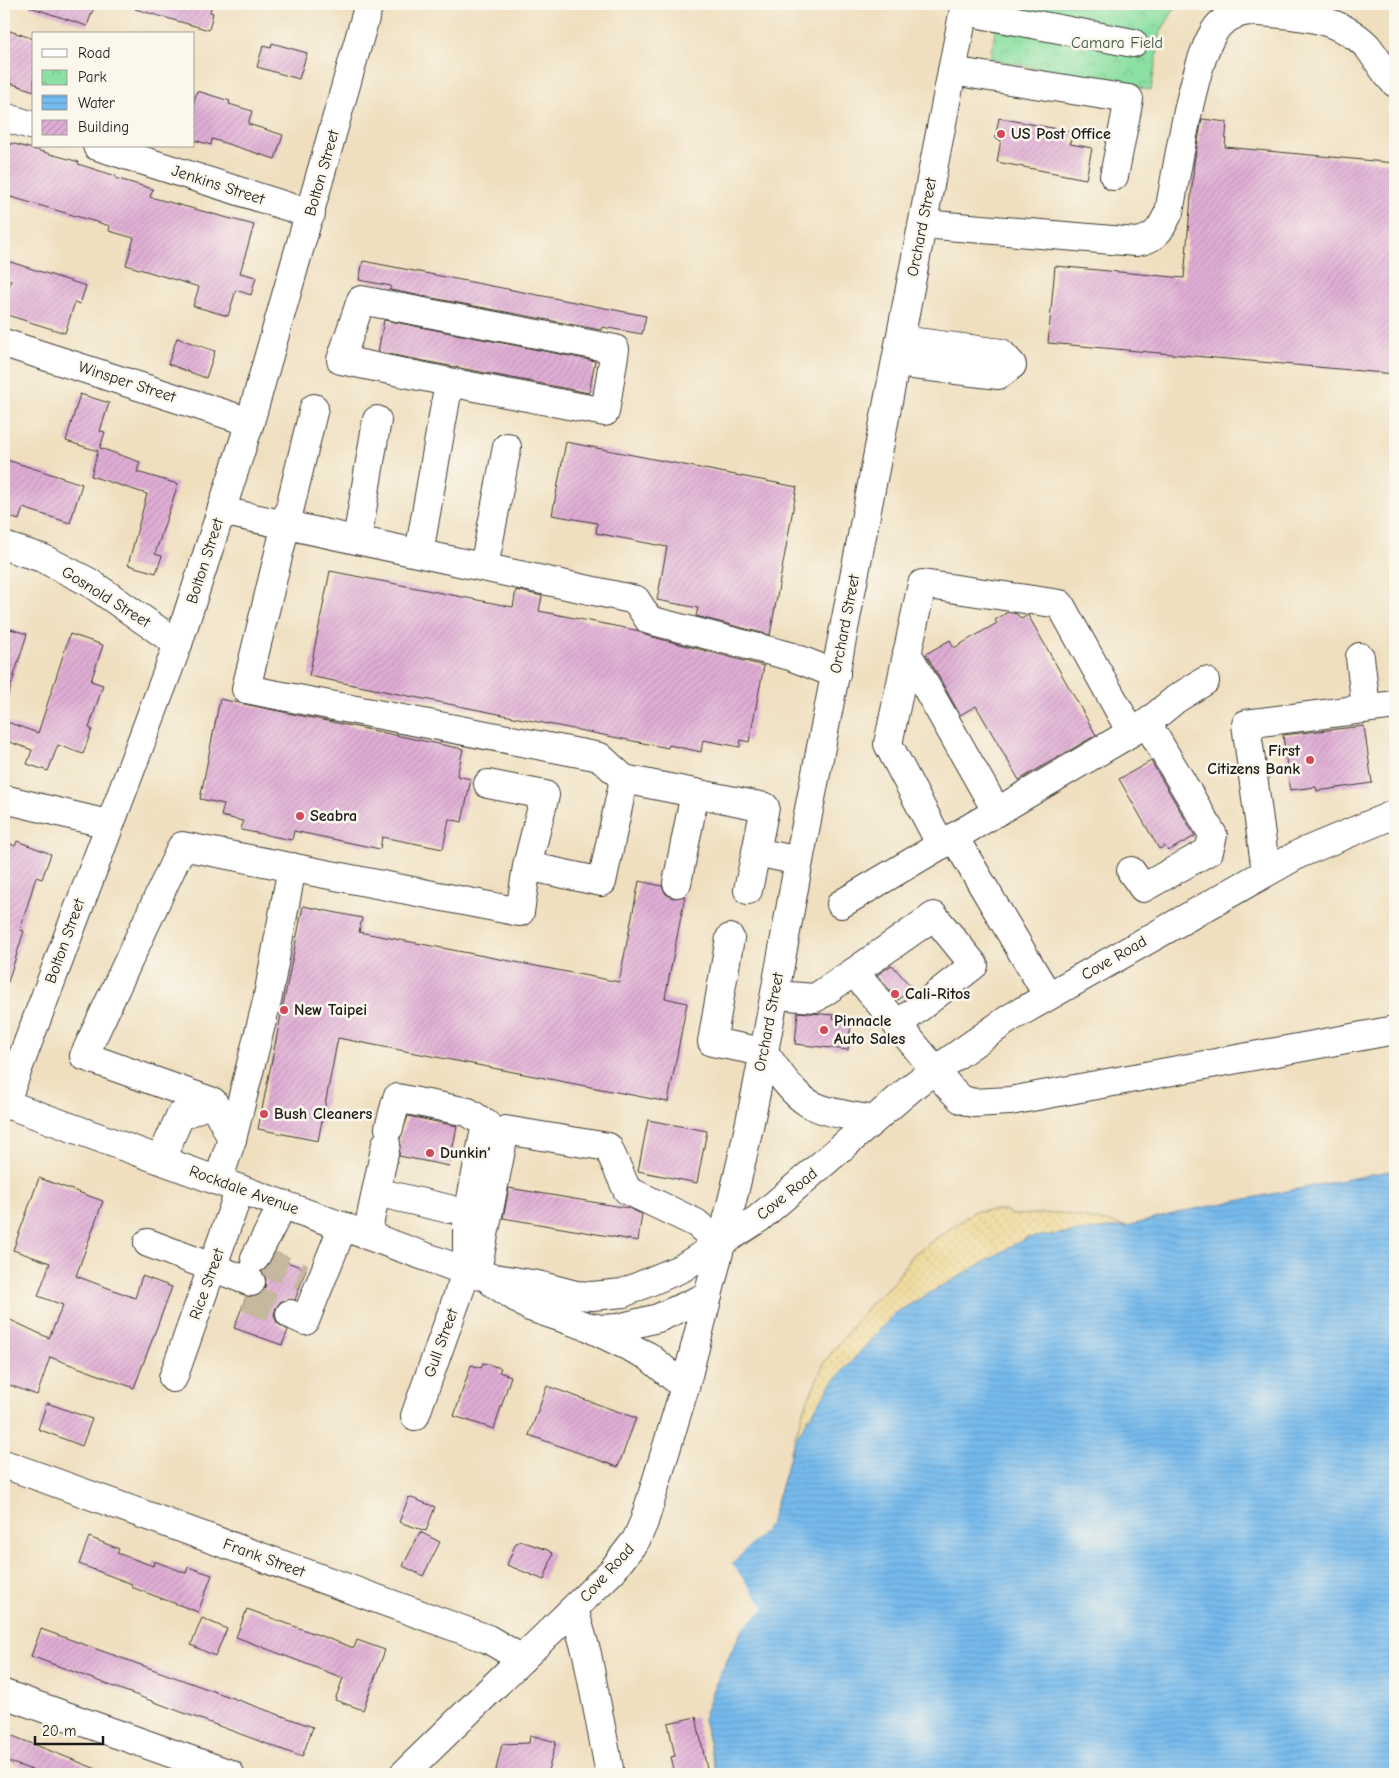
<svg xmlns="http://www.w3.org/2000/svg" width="1399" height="1778" font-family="'Comic Neue',sans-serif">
<defs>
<pattern id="sand-dots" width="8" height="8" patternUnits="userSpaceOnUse" patternTransform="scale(1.25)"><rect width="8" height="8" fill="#eeda9e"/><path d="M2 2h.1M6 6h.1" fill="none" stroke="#ccba88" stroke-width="1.8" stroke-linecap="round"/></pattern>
<pattern id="park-crowns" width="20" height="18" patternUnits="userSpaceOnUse" patternTransform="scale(1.25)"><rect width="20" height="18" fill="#8be0a3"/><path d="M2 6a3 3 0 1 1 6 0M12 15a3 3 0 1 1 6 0" fill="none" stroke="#77c08c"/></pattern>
<pattern id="water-rules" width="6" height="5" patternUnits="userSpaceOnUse" patternTransform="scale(1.25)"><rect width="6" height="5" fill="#75baec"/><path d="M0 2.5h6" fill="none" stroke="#659fca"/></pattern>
<pattern id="building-hatch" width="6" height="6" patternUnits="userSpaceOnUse" patternTransform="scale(1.25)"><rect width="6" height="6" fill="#e0aed5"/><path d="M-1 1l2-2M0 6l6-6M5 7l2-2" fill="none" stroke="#c095b6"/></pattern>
</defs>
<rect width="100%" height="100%" fill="#fbf7ec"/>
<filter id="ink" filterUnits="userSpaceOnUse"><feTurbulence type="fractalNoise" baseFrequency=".02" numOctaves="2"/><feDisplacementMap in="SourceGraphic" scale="10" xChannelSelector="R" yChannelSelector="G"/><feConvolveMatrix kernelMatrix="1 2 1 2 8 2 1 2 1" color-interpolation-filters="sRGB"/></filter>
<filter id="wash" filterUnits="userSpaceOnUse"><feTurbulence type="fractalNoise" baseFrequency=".0096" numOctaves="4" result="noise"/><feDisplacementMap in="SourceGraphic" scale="20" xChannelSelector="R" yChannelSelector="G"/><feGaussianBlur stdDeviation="1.12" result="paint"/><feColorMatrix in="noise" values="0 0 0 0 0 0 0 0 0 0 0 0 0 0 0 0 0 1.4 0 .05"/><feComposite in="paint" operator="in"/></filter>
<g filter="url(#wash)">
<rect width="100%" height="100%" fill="#efdfbf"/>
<!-- sand -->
<polygon fill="url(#sand-dots)" stroke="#857b5d" points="1005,1210 1012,1215 1061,1213 1127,1226 789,1452 807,1402 825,1361 872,1302 895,1281 911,1256 975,1211"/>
<!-- park -->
<polygon fill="url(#park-crowns)" stroke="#547e60" points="1000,4 1178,4 1161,31 1151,90 990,59"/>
<!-- water -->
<polygon fill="url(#water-rules)" stroke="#486b84" points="1395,1170 1395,1774 717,1774 703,1719 716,1683 742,1630 746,1600 732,1564 769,1526 795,1439 832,1383 895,1313 1026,1238 1127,1226 1185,1211"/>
<!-- pier -->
<polygon fill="#efdfbf" points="800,1428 789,1452 769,1526 732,1564 765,1608 739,1632 743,1600 730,1564 766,1525 787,1451"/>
<g id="blocks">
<!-- building -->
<g fill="url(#building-hatch)">
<polygon points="31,4 95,4 87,26 30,7"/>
<polygon points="136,4 212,4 210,12 213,13 209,30 135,9"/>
<polygon points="4,29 34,39 34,91 4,81"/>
<polygon points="272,43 307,53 299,79 257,67 263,46 271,48"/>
<polygon points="197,91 230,101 229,104 252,111 248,124 283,135 275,159 212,139 211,145 194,140 194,101"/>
<polygon points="999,118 1073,132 1070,144 1092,148 1086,179 997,162 1001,140 995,139"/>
<polygon points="1202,119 1227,122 1225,147 1395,163 1395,374 1048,343 1055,266 1184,278 1194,163"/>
<polygon points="11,143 79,162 78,164 116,176 115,178 153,189 150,197 254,225 240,273 256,277 251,295 236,290 228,316 193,306 199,287 126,265 134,238 109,231 110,226 4,195 4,166"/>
<polygon points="4,260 86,286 80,304 75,302 65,333 4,314 4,304 11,280 4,279"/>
<polygon points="363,261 646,316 642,334 602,327 601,330 390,290 391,286 359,280"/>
<polygon points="384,320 595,361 589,393 378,352"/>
<polygon points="177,338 215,351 206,378 168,364"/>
<polygon points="80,394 109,403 100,431 105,432 100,448 140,462 137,472 178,484 155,554 162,556 156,573 128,565 147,494 91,476 98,451 66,441"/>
<polygon points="566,442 797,487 770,635 696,616 698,608 657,600 667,547 596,533 597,523 552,515"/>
<polygon points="4,459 82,484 70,523 23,508 19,520 4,515"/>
<polygon points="330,571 513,607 516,590 542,596 539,611 640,631 645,635 764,666 749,742 741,740 740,747 703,740 701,752 669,745 668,748 309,676"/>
<polygon points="1008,612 1017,614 1021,619 1028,615 1096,735 1019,780 976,706 960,715 926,654 950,640 954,648 997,623 995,620"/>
<polygon points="4,627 27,634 8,695 4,694"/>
<polygon points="70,634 103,645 91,681 103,685 89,728 92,729 83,754 58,745 48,771 27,764 32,750 4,740 4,721 38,733"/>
<polygon points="220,699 463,749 457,776 471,779 462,822 449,819 443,849 382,837 380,849 294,831 292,840 241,830 243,821 221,816 224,804 200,799"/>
<polygon points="1364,726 1372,783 1317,791 1316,787 1290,790 1283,735"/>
<polygon points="1151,761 1195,836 1168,851 1165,846 1159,849 1119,779"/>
<polygon points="4,841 15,846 17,841 51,854 42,879 36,877 20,930 24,931 8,982 4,981"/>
<polygon points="639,881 662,886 666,894 673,898 685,896 665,998 687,1003 668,1102 338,1038 318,1141 258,1129 303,906 362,918 359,932 619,982"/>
<polygon points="892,965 912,988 898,1000 877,975"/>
<polygon points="798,1012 834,1015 833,1018 851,1021 848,1050 795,1044"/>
<polygon points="408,1116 457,1126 449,1166 399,1156 400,1138"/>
<polygon points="648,1120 707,1131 697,1183 638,1171"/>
<polygon points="39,1178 103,1201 76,1276 135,1298 142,1276 172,1287 134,1388 50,1357 37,1395 4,1383 4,1317 49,1338 63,1305 38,1296 50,1263 13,1250"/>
<polygon points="509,1188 628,1208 642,1214 638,1241 503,1218"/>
<polygon points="273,1257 306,1269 295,1300 281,1301 276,1308 274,1315 277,1323 288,1330 282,1345 234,1328 246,1297 253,1297 260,1294 265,1288 266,1279 262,1272"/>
<polygon points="483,1363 501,1368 499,1372 511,1376 494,1429 454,1416 471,1365 481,1368"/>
<polygon points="547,1386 636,1418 618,1467 529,1435"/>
<polygon points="47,1403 92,1419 82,1446 38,1429"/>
<polygon points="409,1497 435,1507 426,1531 399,1522"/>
<polygon points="420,1532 440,1542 423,1576 403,1566"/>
<polygon points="89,1537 119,1549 117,1553 153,1566 154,1561 186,1573 188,1567 212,1575 198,1612 131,1587 132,1584 79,1564"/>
<polygon points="521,1541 548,1550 553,1554 544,1580 507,1565 516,1543"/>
<polygon points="247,1609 354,1648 357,1640 385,1650 363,1710 335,1700 343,1678 236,1637"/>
<polygon points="202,1618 227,1629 215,1656 191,1645"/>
<polygon points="41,1629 313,1727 302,1757 31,1656"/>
<polygon points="696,1717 708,1774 675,1774 671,1757 675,1756 668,1723"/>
<polygon points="10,1735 104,1772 104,1774 43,1774 4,1760 4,1750"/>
<polygon points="530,1735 556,1742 547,1774 495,1774 502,1744 529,1743"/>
</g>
</g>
</g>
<g filter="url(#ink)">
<use href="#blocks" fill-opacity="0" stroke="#3c3934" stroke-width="1"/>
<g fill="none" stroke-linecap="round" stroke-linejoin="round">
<!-- minor-tunnel -->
<g stroke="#c5b89e" stroke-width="28" stroke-dasharray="28 14" stroke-linecap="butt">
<polyline points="259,1260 303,1277"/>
<polyline points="246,1297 290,1314"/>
</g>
<!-- minor casing -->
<g stroke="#3c3934" stroke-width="30">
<g id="minor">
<polyline points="964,11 1133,43"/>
<polyline points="952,71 1129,99 1114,176"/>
<polyline points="4,117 34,126"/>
<polyline points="97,146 311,214"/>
<path d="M923,224L1136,242C1156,239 1161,229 1169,212C1177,172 1194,49 1220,24C1228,16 1237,13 1248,11C1289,15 1336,14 1367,46C1377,58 1384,73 1395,83"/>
<polyline points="4,343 250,422"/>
<polyline points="896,363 999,375 1012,365 1001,353 901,340"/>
<polyline points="314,408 246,689 600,757 624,779 765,807 756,852 799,861"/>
<polyline points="221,511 636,600 649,620 790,656 836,674"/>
<polyline points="357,540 377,420"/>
<polyline points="4,546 42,558 89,582 178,644"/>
<polyline points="419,553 449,382 341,360 361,300 615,349 605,412 449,382"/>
<polyline points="484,567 507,447"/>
<polyline points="907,653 997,812"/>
<polyline points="1360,657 1366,708"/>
<polyline points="488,784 545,795 527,866"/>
<polyline points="4,799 108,824"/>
<polyline points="954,837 1048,996"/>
<polyline points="941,845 888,744 922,584 1060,604 1131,732"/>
<polyline points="1131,871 1143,888 1209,851 1213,835 1147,723"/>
<polyline points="1266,872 1246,724 1395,705"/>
<polyline points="677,883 695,793"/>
<polyline points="748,890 756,852"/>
<polyline points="841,904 1147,723 1176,699 1205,681"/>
<polyline points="730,938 712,1042 764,1052"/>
<polyline points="854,972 934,916 974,965 897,1025"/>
<polyline points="775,995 815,998 854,972 949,1087 961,1099 973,1103 1010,1101 1395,1030"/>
<polyline points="4,1106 178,644 250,422 369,4"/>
<polyline points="389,1128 397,1098 468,1112 486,1124 467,1219 467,1270 415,1416"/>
<polyline points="232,1139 267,1001 292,867"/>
<polyline points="161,1159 180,1116 213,1102"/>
<polyline points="218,1181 232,1139 213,1102 84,1056 182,846 520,912 527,866 602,882 624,779"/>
<polyline points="376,1192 449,1209"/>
<polyline points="367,1235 386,1144"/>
<polyline points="148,1243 251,1282"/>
<polyline points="255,1258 283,1204"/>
<path d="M476,1275L505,1130L608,1147L627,1190L696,1223L721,1244C755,1118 775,989 799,861L965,4"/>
<polyline points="290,1314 305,1321 343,1226"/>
<polyline points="173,1378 240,1189"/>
<polyline points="4,1464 488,1639 522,1659"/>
<polyline points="574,1609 587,1654 610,1774"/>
<polyline points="4,1694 230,1774"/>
</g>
</g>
<!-- major casing -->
<g stroke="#3c3934" stroke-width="30">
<g id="major">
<path d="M764,1052C804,1109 805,1108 874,1120"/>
<polyline points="4,1103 476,1275 538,1285 576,1295 592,1296 623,1293 682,1268 758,1219 917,1083 1010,1018 1299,854 1395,814"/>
<polyline points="492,1282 530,1307 586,1326 602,1329 618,1328 658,1318 708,1296"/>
<polyline points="594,1330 648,1356 685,1387"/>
<polyline points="404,1774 612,1571 636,1540 644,1522 685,1387 721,1244"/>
</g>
</g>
<!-- minor -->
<use href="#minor" stroke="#fff" stroke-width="28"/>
<!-- major -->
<use href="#major" stroke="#fff" stroke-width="28"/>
</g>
</g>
<!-- markers -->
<g fill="#d1495b" stroke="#fbf7ec" stroke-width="2">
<circle cx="1001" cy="134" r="5"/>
<circle cx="1310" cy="760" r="5"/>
<circle cx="300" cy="816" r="5"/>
<circle cx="895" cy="994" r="5"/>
<circle cx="284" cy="1010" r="5"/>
<circle cx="824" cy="1030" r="5"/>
<circle cx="264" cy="1114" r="5"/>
<circle cx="430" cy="1153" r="5"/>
</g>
<g text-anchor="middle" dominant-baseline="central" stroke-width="5" stroke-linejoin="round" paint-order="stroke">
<!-- park labels -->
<g font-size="16" fill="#3d5744" stroke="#fbf7ec">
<text x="1117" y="43">Camara Field</text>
</g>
<!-- poi labels -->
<g font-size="16" font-weight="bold" fill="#1c1c1c" stroke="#fbf7ec" text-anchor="start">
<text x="1011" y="134">US Post Office</text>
<text x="1300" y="751" text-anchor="end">First<tspan x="1300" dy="18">Citizens Bank</tspan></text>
<text x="310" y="816">Seabra</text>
<text x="905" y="994">Cali-Ritos</text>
<text x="294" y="1010">New Taipei</text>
<text x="834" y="1021">Pinnacle<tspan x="834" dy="18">Auto Sales</tspan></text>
<text x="274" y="1114">Bush Cleaners</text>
<text x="440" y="1153">Dunkin'</text>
</g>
<!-- street labels -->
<g font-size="16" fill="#1c1c1c" stroke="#fbf7ec">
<text transform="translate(322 173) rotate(-74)">Bolton Street</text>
<text transform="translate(218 185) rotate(18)">Jenkins Street</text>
<text transform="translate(922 227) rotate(-79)">Orchard Street</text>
<text transform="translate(127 382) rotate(18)">Winsper Street</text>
<text transform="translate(205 561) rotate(-72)">Bolton Street</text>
<text transform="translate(106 597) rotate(32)">Gosnold Street</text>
<text transform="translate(845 624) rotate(-79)">Orchard Street</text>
<text transform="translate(65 941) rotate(-70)">Bolton Street</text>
<text transform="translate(1114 958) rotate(-30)">Cove Road</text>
<text transform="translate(769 1022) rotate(-79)">Orchard Street</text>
<text transform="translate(244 1190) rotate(20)">Rockdale Avenue</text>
<text transform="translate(787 1194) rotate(-39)">Cove Road</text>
<text transform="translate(207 1284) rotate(-70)">Rice Street</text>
<text transform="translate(441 1343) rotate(-70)">Gull Street</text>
<text transform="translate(264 1558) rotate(20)">Frank Street</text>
<text transform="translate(607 1573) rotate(-48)">Cove Road</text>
</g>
</g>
<!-- margin -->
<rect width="1399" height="1778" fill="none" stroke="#fbf7ec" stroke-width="20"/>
<!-- legend -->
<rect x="32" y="32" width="162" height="115" fill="#fbf7ec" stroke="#a29f99"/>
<rect x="42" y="49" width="25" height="8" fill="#ffffff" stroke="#a29f99"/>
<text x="78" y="58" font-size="15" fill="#1c1c1c">Road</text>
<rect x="42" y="70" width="25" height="15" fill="url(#park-crowns)" stroke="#a29f99"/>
<text x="78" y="82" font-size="15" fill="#1c1c1c">Park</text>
<rect x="42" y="95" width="25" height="15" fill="url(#water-rules)" stroke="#a29f99"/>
<text x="78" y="108" font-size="15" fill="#1c1c1c">Water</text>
<rect x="42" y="120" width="25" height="15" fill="url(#building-hatch)" stroke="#a29f99"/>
<text x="78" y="132" font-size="15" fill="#1c1c1c">Building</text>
<!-- scale -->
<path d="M35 1736v8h68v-8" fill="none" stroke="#1c1c1c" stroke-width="2.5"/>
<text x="42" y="1736" font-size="15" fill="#1c1c1c" stroke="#fbf7ec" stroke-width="4" paint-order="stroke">20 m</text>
</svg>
